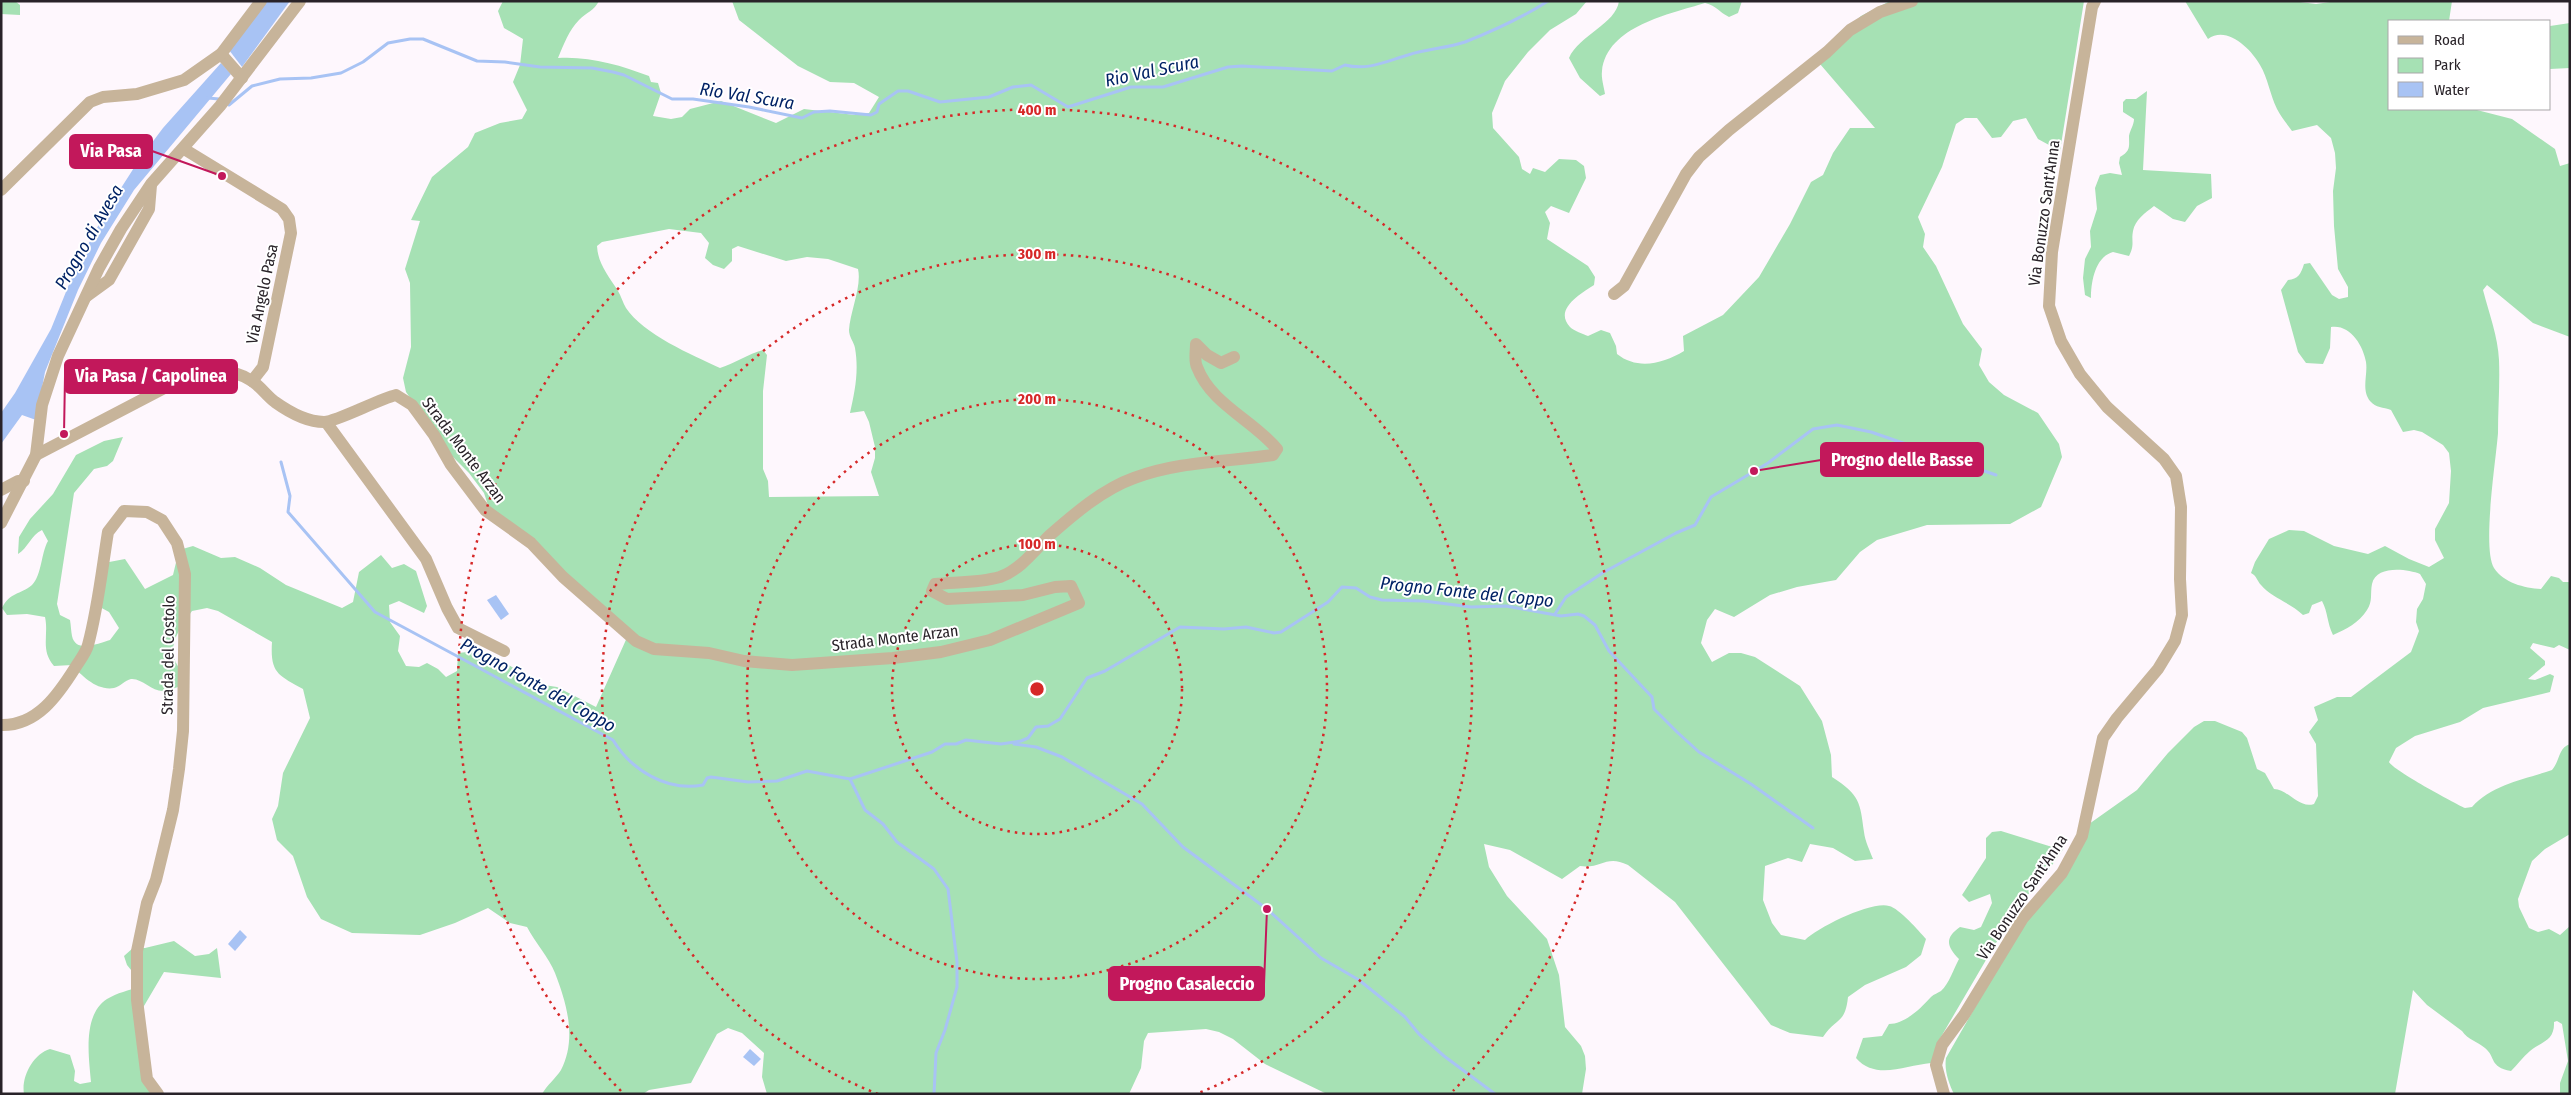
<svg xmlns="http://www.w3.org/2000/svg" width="2571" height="1095" font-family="'Fira Sans Condensed',sans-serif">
<rect width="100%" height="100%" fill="#fef7fd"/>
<!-- green -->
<g fill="#a6e1b4" fill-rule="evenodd">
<polygon points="1,1 15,1 20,5 20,15 1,14"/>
<path d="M503,1H599C594,11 587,12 579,20C569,30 564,44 558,58C589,56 620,65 649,76L651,82L658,83L661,93L653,116L671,119L682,117L690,109L721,101L776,123L804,109L855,115L869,113L879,97L854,83L830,82L798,66L739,20L732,1H1587L1576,14L1550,30L1528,52L1505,81L1492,113L1493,128L1519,157L1522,169L1530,174L1533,168L1545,172L1559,159L1576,160L1584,166L1586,178L1569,213L1551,206L1545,212L1550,223L1547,239L1588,266L1595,277L1594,285C1582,293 1553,309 1570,327C1574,331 1583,334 1588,336L1601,330L1610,333L1616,346L1617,354C1637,370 1663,364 1684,351L1683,336L1723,315L1759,277L1790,224L1811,182L1823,175L1833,153L1850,128H1875L1814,57L1861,16L1888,2L2084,1L2060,151L2038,139L2026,118L2013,121L2001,137L1992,138L1977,118H1965L1956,124L1942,167L1918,217L1925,234L1923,247L1936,266L1963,324L1982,349L1979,365L1989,382L2004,395L2038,413L2059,444L2062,457L2041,507L2010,524L1927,525L1877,540L1860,552L1836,580L1797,587L1770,595L1734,617L1715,609L1707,620L1701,643L1712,662L1729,653H1741L1755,657L1800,686L1822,721L1831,755L1832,777C1860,795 1860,802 1864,832C1865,841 1870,851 1873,859L1855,861L1833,848L1810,844L1802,862L1788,858L1765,866L1763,900L1772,923L1781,935L1805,940C1819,927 1871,901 1889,906C1899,908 1919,931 1926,939L1921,955L1906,967L1865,985L1848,997C1845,1025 1836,1017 1823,1037L1790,1033L1771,1025L1675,902L1628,865C1606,854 1602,869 1580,866L1562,879L1510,850L1484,844L1489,867L1507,896L1547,939L1559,975L1565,1027L1581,1046L1585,1056L1586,1069L1582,1094H1327L1265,1064L1233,1039L1219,1032L1206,1029L1148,1033L1144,1041L1141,1068L1129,1094H767L762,1077L764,1053L742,1033L728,1028L717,1034L691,1083L649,1090L643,1094H542C547,1085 556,1078 561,1070C577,1039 567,1004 555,973C549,958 535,942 527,927L510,923L488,908L455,923L420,935L352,933L321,919L307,897L293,856L277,840L272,819L278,806L283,773L310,718L303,689C278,675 270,673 272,642L218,611L207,608L192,611C176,634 163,651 184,674L182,686C176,687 169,691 163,691C151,691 142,678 131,679C125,680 120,687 114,688C97,691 82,676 72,665L54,666C40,650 49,635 45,617L27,614L7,615L2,608C10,592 20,595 32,585C42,575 41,553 48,541L42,530C31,535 28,548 18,554L19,537L30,519L53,494L76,455L104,441L123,437L113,461L107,466L94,469L74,493L57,604L60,615L70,620C71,626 71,631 72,636C76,654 99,643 110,640L119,628L109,612L98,606L104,563L125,559L145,589L173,575L179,550L193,546L221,558L235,557L260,568L286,585L342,608L353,602L359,572L381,555L392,568L404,564L416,571L427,606L424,613L399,601L389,605L390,622L400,636L398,651L406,666L419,667L427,663L438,669L446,677L457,671L458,653L477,651L487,653L544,685L557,687L596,707L629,633L490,511L484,493L469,473L447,451L406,392L403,378L411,347L410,283L405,269L420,221L411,220L432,177L468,147L475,133L500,123L522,119L527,110L513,82L520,65L523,39L504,28L498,11ZM669,229L701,233L709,243L705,258L713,265L724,269L732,261V249L738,246L786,261L807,257L828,259L858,269C862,286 850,312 849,330C849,337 854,342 855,348C859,371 855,391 850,413L864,411L869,422L875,447V458L871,472L879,496L769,497L768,481L763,469V391L767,355L763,350C748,354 735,363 720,368C692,355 643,334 626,308C623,303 621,296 618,291C608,275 598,264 597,246L602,242Z"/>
<path d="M1619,1H1742L1738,13L1729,17C1719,12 1717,6 1705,3C1670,14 1607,26 1602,71C1601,78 1604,87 1605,94L1600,96L1580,78L1569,58C1579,35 1616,24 1619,1Z"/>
<path d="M2185,1H2292L2316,4L2337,1H2452L2449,21H2390V109H2473L2512,119L2555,149L2560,166L2570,163V337L2533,323L2487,285L2483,290C2489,313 2498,337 2499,360C2500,384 2498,409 2498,433C2496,460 2482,548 2494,568C2504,583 2524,588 2541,589L2551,576L2559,578L2563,582H2570V650L2559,645L2554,648L2533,643L2530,648L2545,661V665L2528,679L2535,680L2550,674L2554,676L2550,692L2483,708L2460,722L2415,736L2396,748L2389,762C2393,770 2454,803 2465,808L2472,807C2493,784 2523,780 2552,770C2560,761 2558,748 2570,744V834L2545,849L2532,861L2518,899L2519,907L2529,928L2538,932L2549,929L2560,935L2570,926V1094H2560V1083L2568,1061L2562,1024L2557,1021L2554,1022C2555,1042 2540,1042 2530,1051C2523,1057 2517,1065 2511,1071C2489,1067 2496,1057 2485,1048C2477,1041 2468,1040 2462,1031L2427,1005L2413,990L2395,1094H1954C1949,1084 1944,1070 1946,1058L2005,955L2089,824L2137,790L2168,753L2194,727L2204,721H2215L2242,732L2247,738L2257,769L2265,773L2274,789C2289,790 2299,809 2314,804L2318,796L2316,744L2309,732L2318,720L2314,707L2337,697H2351L2411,652L2419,631L2416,622L2417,609L2423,599L2426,584L2420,574C2407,569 2376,565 2372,584C2370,594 2373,601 2367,610C2359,623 2346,629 2333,635C2327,623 2328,612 2322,601L2312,605L2309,613L2303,615C2291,603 2272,598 2261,585C2257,581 2257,576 2251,573L2255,562L2269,539L2289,530L2304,531L2334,546L2368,554L2385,546L2409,559L2429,567L2444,558L2435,540V529L2449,503L2451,471L2449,453L2443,445L2422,432L2414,430L2403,432L2391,410C2383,407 2376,408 2370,401C2361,390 2368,375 2366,362C2363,345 2350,324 2331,327L2330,348L2323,364L2306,363L2298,352L2281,290L2288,280C2298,279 2301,274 2304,264L2310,263L2332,295L2339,299L2348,297V287L2338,269L2334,226L2333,191L2336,168L2335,153L2331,138L2317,125L2292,131C2287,124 2281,117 2277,109C2270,95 2268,78 2260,65C2251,49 2227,25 2208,39Z"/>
<polygon points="2570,23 2570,68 2550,69 2550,26"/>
<path d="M2147,91L2143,170L2211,174L2212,198L2197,206L2185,222L2173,219L2154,206C2145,213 2135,220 2133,231C2131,242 2135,244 2129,256L2113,252C2095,257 2091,282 2091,298L2085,295L2083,278L2085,259L2091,247L2090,231L2097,209L2095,188L2100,175L2110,173L2122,175L2119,163L2120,157C2131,151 2129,146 2129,136C2130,130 2134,125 2134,119L2123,112V102L2126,99H2136Z"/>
<path d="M2001,831L2049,846L2064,848L2045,875L2018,906L1993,948L1938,1042L1931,1063C1906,1065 1876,1081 1856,1058L1863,1038L1882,1036L1889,1024C1905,1024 1921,1008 1931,997C1934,994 1938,993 1941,991C1949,984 1954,968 1959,959C1947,947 1944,938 1960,927L1974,930L1981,927L1992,903L1990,894L1969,902L1962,895L1986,858V838L1992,832Z"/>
<path d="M174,941L195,956L209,954L217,948L221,978L164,972L141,1011L149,1076L160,1094H24C21,1077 33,1054 50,1049L70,1055L75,1071L74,1081L80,1084L91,1082C89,1058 82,1015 107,999C117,993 129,990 140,987V981L127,965L124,956L133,948H145Z"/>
</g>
<!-- water -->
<g fill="#a8c3f4">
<polygon points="263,1 290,1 242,67 229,50"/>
<polygon points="221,63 231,74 134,190 101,243 78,290 45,372 36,420 22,415 1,444 1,413 15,393 51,329 76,267 105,213 139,160 163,128"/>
<polygon points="496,595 509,614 501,620 487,600"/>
<polygon points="240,930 247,937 235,951 228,944"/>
<polygon points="750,1049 761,1059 754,1066 743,1057"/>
</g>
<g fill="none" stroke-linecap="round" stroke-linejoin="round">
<!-- stream -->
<g stroke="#a8c3f4" stroke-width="3">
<polyline points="208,98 219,99"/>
<path d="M229,105L252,86L280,79L311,78L341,73L363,62L388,43L410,39H423L477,61L505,62L540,67L592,68L613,72L624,75L672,99H693L749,107L802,118L814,112L830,111L871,115L877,112L879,104L898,91H908L940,102L989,97L1013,87L1031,85L1068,107L1131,87H1163L1228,67L1242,66L1332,71L1345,65C1368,71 1387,61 1408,55C1427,49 1447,48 1465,42C1493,31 1522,18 1548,1"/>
<path d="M281,462L290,496L288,512L375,612L613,740C631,770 667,792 703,785L707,778L711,777L748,782L777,781L807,771L850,779L932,752L945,744H956L966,740L1001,744L1021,741L1028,738L1036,727L1048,726L1060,719L1087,678L1105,671L1180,627L1224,629L1246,627L1274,633L1281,632L1328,602L1342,587L1356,588L1370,597L1382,600L1424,601L1471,607L1506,606L1561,616L1578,614L1584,616L1595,625L1609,651L1652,697L1654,709L1677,732L1699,752L1751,784L1813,828"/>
<polyline points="1555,614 1566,597 1604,572 1676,533 1695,525 1711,497 1768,463 1813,429 1837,425 1871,432 1996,475"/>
<polyline points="1014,744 1036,747 1062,757 1142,804 1183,847 1267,909 1321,958 1359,980 1405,1017 1419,1034 1444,1056 1495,1094"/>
<polyline points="850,779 865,810 883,824 897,842 934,869 948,889 957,962 957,987 945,1030 936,1053 934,1094"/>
</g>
<!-- minor -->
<g stroke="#c7b49a" stroke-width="12">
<polyline points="221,54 242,78"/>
<polyline points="184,149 282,209 289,219 291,233 263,367 252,381"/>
<polyline points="1,190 90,102 103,97 137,94 184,80 221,54 261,1"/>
<polyline points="1614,294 1624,286 1686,174 1699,157 1729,130 1827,52 1850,30 1880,12 1912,1"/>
<polyline points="87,296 109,280 149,209 151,185"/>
<polyline points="326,422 426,559 447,608 458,628 504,651"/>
<path d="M36,455L197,371C216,368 236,371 252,381C261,387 267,396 275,402C289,412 306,422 324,422C336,422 379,399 396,395L412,405L434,435L451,465L485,510L531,543L563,577L636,641L654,649L709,653L744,661L792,665L893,658L941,652L990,640L1079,603L1071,586L1055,587L1023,595L947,599L932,591L935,584C957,582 979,583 1000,577C1020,570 1035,550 1049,536C1074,514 1103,489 1134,478C1179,461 1227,462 1273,455L1277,449C1253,420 1211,404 1197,367C1194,361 1196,351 1196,344L1207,355L1221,363L1234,357"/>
<polyline points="1,490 18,481 24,481"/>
<polyline points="1,523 36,455 42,405 58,356 99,268 121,229 151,184 220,106 300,1"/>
<path d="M1,725C37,726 58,695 75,668C79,661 86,653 88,645C98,608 102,569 108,532L124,511L147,512L162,520L177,543L185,574L183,731L179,769L173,810L156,880L147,903L137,951V1000L147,1079L158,1094"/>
<polyline points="1944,1094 1936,1065 1942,1045 1964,1015 2023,918 2062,873 2082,836 2103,738 2117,718 2158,669 2175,641 2182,615 2180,579 2181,507 2176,476 2164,459 2107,407 2080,374 2061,341 2049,306 2052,252 2092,7 2095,1"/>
</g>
</g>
<!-- distance rings -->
<g fill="none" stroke="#d62828" stroke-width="2.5" stroke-dasharray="2.5 5">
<circle cx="1037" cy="689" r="145"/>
<circle cx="1037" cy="689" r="290"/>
<path d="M878 1094A435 435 0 1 1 1196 1094"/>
<path d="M621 1091A579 579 0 1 1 1453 1091"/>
</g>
<g text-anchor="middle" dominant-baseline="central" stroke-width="4" stroke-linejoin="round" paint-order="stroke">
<!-- street labels -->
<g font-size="16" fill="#292329" stroke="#fff">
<text transform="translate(2044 213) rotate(-82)">Via Bonuzzo Sant'Anna</text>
<text transform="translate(262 294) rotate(-78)">Via Angelo Pasa</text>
<text transform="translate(464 450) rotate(53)">Strada Monte Arzan</text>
<text transform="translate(895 638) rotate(-7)">Strada Monte Arzan</text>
<text transform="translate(168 655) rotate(-89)">Strada del Costolo</text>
<text transform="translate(2022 897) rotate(-56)">Via Bonuzzo Sant'Anna</text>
</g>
<!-- water labels -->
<g font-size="18" font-style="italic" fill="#012265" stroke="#fff">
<text transform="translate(1152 71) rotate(-12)">Rio Val Scura</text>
<text transform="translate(747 96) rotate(9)">Rio Val Scura</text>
<text transform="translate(89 237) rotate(-60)">Progno di Avesa</text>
<text transform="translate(1467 592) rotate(6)">Progno Fonte del Coppo</text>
<text transform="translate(538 685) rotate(29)">Progno Fonte del Coppo</text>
</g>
</g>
<circle cx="1037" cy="689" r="8" fill="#d62828" stroke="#fff" stroke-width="2.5"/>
<g font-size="15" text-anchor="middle" font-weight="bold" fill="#d62828" stroke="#fff" stroke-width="4" stroke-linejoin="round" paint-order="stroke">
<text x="1037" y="115">400 m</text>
<text x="1037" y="259">300 m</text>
<text x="1037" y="404">200 m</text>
<text x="1037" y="549">100 m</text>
</g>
<!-- callouts -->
<path fill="none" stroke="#c2185b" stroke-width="2" d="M222 176L152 151M64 434L65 376M1754 471L1821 460M1267 909L1264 984"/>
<g fill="#c2185b" stroke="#fff" stroke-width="2">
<circle cx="222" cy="176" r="5"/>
<circle cx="64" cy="434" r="5"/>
<circle cx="1754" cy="471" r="5"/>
<circle cx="1267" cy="909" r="5"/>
</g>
<g fill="#c2185b" stroke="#c2185b" stroke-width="2">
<rect x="70" y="135" width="82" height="33" rx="5"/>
<rect x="65" y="360" width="172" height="33" rx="5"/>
<rect x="1821" y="443" width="162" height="33" rx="5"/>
<rect x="1109" y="967" width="155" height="33" rx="5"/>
</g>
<g font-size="18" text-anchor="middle" font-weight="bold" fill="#fff">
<text x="111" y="157">Via Pasa</text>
<text x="151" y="382">Via Pasa / Capolinea</text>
<text x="1902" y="466">Progno delle Basse</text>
<text x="1187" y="990">Progno Casaleccio</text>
</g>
<!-- border -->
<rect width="2571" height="1095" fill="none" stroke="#292329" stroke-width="5"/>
<!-- legend -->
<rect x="2388" y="20" width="162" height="90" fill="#ffffff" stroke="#a9a7a9"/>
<rect x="2398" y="36" width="25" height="8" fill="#c7b49a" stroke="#a9a7a9"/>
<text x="2434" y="45" font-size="15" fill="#292329">Road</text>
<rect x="2398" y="58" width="25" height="15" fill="#a6e1b4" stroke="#a9a7a9"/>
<text x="2434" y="70" font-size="15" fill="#292329">Park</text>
<rect x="2398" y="82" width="25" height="15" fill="#a8c3f4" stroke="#a9a7a9"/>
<text x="2434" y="95" font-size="15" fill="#292329">Water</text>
</svg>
